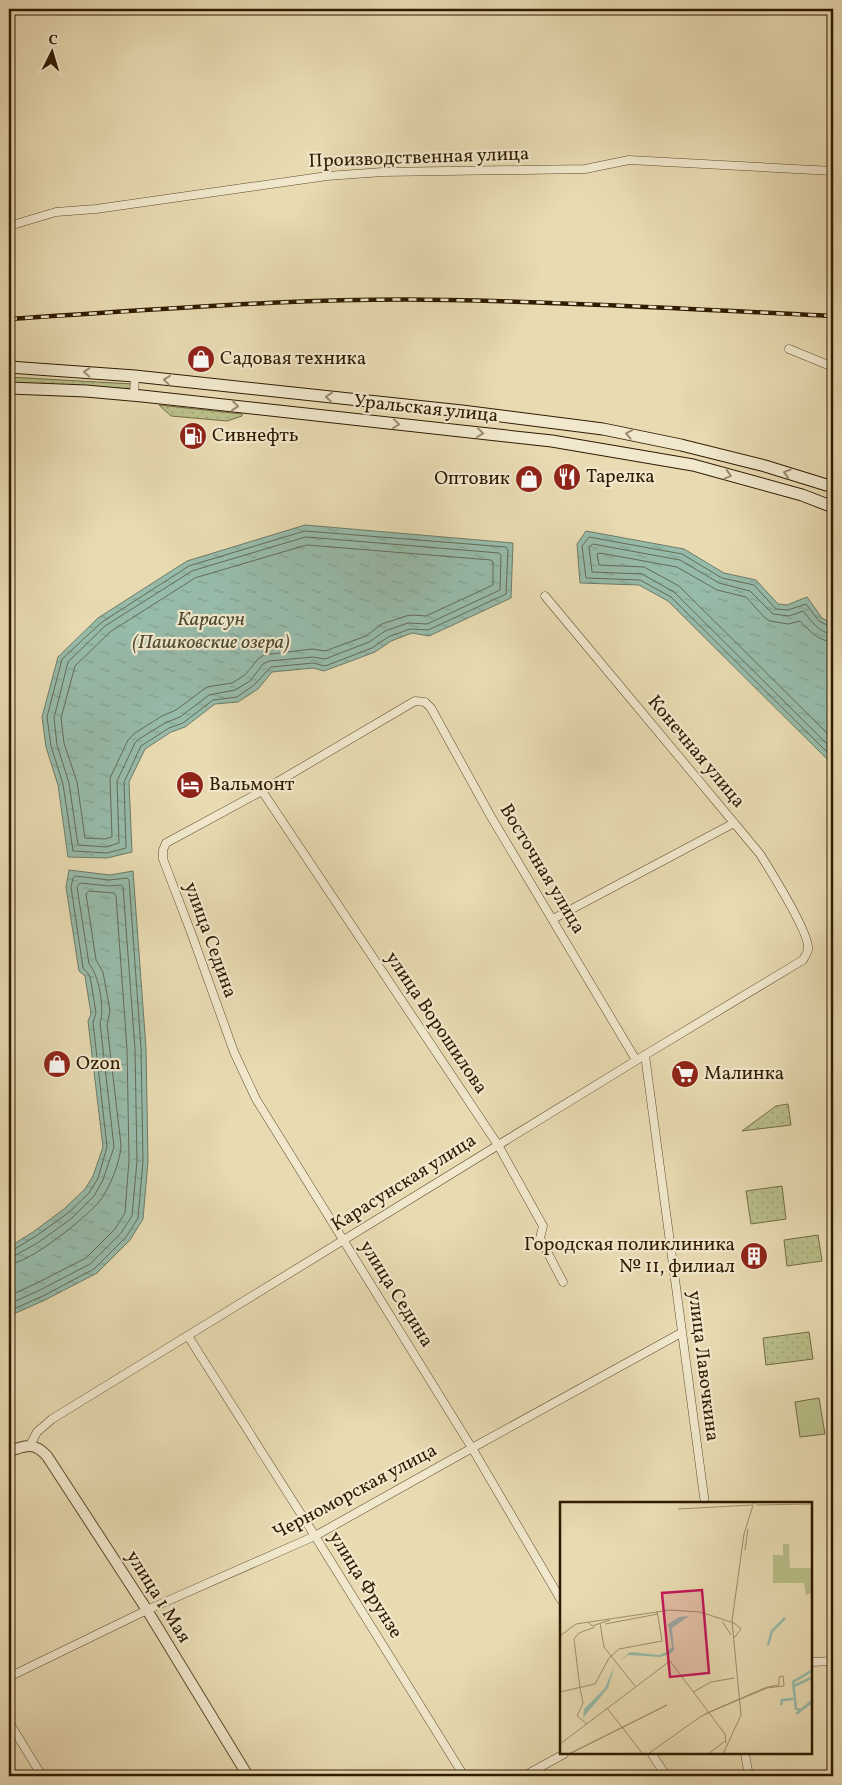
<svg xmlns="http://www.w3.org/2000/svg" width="842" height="1785" font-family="Vollkorn,serif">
<defs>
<pattern id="grass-dots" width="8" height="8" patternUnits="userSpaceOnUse" patternTransform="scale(1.25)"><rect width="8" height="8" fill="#b9be89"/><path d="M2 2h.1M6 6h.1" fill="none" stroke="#9fa374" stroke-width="1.8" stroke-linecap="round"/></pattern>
<pattern id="water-ripples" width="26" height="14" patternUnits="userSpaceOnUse" patternTransform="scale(1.25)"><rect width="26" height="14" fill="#97bbaa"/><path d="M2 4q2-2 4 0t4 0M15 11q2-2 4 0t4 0" fill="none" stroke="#82a090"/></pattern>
</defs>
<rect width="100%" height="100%" fill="#e8dab1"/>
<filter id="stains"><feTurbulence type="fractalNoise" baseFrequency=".004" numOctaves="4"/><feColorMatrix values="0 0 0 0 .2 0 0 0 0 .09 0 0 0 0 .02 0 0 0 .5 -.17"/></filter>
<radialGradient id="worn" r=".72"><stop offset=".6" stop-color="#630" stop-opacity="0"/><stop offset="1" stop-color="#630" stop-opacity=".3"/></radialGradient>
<!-- grass -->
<g fill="url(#grass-dots)" stroke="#746c44">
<polygon points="9,377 133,384 132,389 9,384"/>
<polygon points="159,405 242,414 242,416 227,421 171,416"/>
<polygon points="788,1104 791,1125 742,1131 776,1106"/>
<polygon points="782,1186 786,1219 751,1224 746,1191"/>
<polygon points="818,1235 822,1261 787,1266 784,1240"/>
<polygon points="809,1332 813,1359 766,1365 763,1338"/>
</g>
<!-- pitch -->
<polygon fill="#b9be89" stroke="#746c44" points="819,1398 825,1434 800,1437 795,1402"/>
<!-- water -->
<g fill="url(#water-ripples)" stroke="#6d7b66">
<polygon points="305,525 513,543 511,598 429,636 412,633 391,641 375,652 324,671 313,668 272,672 258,689 238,702 215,704 185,727 171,732 145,749 129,782 132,852 107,858 68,857 58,785 46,747 42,717 58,657 98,618 187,561"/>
<polygon points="586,531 684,549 724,573 756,580 778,604 787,605 807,597 822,618 833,624 833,773 831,763 668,601 639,585 580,583 577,544"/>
<polygon points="69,870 110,875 133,871 146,1048 148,1161 143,1219 130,1240 97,1273 45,1300 9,1316 9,1247 33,1232 64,1209 85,1189 93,1176 103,1147 88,1021 91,1014 85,976 79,971 66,887"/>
</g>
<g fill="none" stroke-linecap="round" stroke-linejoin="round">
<!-- shore -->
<g stroke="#636b55" stroke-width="1">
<polygon points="305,531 506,547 508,550 506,594 428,630 410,629 388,637 372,648 325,666 313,663 271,667 254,685 237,697 213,700 183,723 169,728 141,746 124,782 126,848 107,853 73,851 63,784 51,746 47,717 62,659 102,622 189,566"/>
<polygon points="306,537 499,553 501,555 500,590 427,624 408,623 385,631 369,642 325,659 313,657 269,661 263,664 250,681 235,690 209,695 180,717 165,723 139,739 135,743 117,781 119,843 106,847 78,845 69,783 57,745 54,718 68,662 105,626 192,571"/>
<polygon points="307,545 491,560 493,562 493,585 426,616 413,615 406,616 382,624 366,636 325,651 312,649 264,655 258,659 245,675 232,683 207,687 176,710 162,716 135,733 128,740 110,778 112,837 105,839 85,838 77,782 64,743 61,718 75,666 110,632 195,578"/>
<polyline points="833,628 819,621 806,604 788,610 776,609 754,585 722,578 682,554 589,537 582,546 586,578 640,580 671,597 833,758"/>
<path d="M833,634C818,633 812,621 803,611L789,616L773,614L750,591L719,583L680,560L593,544L589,547L592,572L642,574L674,592L833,750"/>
<path d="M833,642C818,641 810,631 800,621L788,624L770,621L764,617L746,597L717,590L677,567L600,553L597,554L599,565L644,567L679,586L833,739"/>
<polyline points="9,1251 13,1250 36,1236 68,1213 89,1193 98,1178 107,1147 93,1022 96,1013 90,976 83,968 71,887 73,878 75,876 109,880 127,878 129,880 141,1048 143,1161 138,1218 126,1237 94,1269 43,1296 9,1311"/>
<path d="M9,1257L16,1255L39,1242L72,1218L94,1196L103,1180L114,1147L100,1023C105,1009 99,975 89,964L77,887L80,883L109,886L121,885L123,887L135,1049L137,1161L132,1216L121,1233L90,1264L40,1290L9,1304"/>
<path d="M9,1264C29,1264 85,1218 99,1202C109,1190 121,1160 121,1145L107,1025L110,1011L103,972L96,960L86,894L89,891L114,893L116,896L127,1049L129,1160L125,1213L115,1229L86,1258L37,1283L9,1296"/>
</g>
<!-- minor casing -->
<g stroke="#5d4b2c" stroke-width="9">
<g id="minor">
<polyline points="9,226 56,212 96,209 327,176 383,172 585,169 629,160 833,171"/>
<polyline points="789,349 833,367"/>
<polyline points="134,395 135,376"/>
<polyline points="262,791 498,1145 543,1226 540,1238 563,1282"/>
<polyline points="553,919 734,823"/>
<polyline points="645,1055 705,1504"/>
<polyline points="188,1336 315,1536 464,1776"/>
<path d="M30,1445L37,1432L52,1419L645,1055L803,960C804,957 808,953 808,949C810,934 770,870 760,854L545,596"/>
<polyline points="561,1600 472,1448 256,1099 234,1052 192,935 163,859 163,850 166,843 262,791 415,701 425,702 431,708 490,815 636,1060"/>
<polyline points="811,1662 833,1661"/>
<polyline points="9,1677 147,1610 315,1536 472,1448 681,1333"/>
<polyline points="9,1722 42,1776"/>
<polyline points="652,1754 666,1776"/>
<polyline points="745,1754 749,1776"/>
<polyline points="524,1776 564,1754"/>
</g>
</g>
<!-- tertiary casing -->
<g stroke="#5d4b2c" stroke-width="12">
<path id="tertiary" d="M9,1451C26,1446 33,1441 47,1456L147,1610L248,1776"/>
</g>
<!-- secondary casing -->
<g stroke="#2f1b00" stroke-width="13">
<g id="secondary">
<polyline points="9,367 135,376 462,411 603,429 681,445 765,466 833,487"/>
<polyline points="9,388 86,391 142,396 552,441 693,465 802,495 833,507"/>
</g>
</g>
<!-- minor -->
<use href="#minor" stroke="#f0e7cc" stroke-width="8"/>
<!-- tertiary -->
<use href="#tertiary" stroke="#f0e7cc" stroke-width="10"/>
<!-- secondary -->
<use href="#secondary" stroke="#f0e7cc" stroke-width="11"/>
<!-- rail casing -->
<g stroke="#2f1b00" stroke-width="4.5">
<path id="rail" d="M9,319C155,310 302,297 448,300C576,302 705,310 833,316"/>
</g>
<!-- rail -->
<use href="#rail" stroke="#f0e7cc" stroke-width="2.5" stroke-dasharray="8" stroke-linecap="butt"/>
</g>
<!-- one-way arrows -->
<defs><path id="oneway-chevron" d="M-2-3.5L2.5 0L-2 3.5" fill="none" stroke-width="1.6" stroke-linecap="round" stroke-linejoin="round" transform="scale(1.25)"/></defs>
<g stroke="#998b70">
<use href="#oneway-chevron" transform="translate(87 372) rotate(-176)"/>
<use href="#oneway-chevron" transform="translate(167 380) rotate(-174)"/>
<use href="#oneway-chevron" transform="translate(329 397) rotate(-174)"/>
<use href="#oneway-chevron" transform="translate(235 406) rotate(6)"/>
<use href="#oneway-chevron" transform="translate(396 424) rotate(6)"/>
<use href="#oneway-chevron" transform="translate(480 433) rotate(6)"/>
<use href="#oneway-chevron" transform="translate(629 434) rotate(-169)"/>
<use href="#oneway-chevron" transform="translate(787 473) rotate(-163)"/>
<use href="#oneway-chevron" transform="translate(728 475) rotate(15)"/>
</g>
<!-- icons -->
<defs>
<g id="shop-disc" transform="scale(1.4375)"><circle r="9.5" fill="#8f2418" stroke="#f0e7cc"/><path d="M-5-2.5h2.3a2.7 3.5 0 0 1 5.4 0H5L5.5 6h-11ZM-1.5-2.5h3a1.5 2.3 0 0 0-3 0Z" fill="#fff"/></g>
<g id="fuel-disc" transform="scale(1.4375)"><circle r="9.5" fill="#8f2418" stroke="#f0e7cc"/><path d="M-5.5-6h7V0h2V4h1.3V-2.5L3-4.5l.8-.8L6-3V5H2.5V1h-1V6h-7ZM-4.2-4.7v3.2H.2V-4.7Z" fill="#fff"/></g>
<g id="restaurant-disc" transform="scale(1.4375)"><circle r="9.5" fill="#8f2418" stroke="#f0e7cc"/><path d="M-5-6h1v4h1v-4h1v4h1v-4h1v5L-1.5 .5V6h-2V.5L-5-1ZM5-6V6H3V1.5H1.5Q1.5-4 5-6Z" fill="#fff"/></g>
<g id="hotel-disc" transform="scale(1.4375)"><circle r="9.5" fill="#8f2418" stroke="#f0e7cc"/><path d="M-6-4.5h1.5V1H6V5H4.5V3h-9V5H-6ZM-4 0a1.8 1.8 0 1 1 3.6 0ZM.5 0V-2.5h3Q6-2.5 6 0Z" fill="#fff"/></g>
<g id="supermarket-disc" transform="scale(1.4375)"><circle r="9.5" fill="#8f2418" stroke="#f0e7cc"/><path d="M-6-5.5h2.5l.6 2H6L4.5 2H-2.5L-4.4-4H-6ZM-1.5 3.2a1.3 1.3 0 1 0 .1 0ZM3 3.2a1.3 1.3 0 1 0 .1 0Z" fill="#fff"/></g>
<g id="building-disc" transform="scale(1.4375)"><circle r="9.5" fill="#8f2418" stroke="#f0e7cc"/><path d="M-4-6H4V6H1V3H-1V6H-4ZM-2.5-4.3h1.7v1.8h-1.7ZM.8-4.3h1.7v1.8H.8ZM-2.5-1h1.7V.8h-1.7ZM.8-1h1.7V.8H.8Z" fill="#fff"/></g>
</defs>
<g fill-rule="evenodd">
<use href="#shop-disc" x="201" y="359"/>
<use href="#fuel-disc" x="193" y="436"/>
<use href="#restaurant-disc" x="567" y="477"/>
<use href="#shop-disc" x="529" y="479"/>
<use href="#hotel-disc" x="190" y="785"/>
<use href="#shop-disc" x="57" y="1064"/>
<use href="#supermarket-disc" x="685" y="1074"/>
<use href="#building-disc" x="754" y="1256"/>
</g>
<g text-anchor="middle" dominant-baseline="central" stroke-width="4.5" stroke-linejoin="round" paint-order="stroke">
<!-- street labels -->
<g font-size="19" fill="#2f1b00" stroke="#f0e7cc">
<text transform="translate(419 158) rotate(-2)">Производственная улица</text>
<text transform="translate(426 409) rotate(6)">Уральская улица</text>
<text transform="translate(696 752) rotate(50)">Конечная улица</text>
<text transform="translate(542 869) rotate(59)">Восточная улица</text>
<text transform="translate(210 940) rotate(70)">улица Седина</text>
<text transform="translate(436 1023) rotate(56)">улица Ворошилова</text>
<text transform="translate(404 1183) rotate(-32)">Карасунская улица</text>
<text transform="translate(396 1294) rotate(58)">улица Седина</text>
<text transform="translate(703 1366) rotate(83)">улица Лавочкина</text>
<text transform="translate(355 1492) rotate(-28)">Черноморская улица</text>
<text transform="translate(365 1585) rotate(58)">улица Фрунзе</text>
<text transform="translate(158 1597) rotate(58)">улица 1 Мая</text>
</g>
<!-- poi labels -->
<g font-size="19" fill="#2f1b00" stroke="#f0e7cc" text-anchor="start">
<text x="220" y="359">Садовая техника</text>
<text x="212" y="436">Сивнефть</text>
<text x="586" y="477">Тарелка</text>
<text x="510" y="479" text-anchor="end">Оптовик</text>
<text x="209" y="785">Вальмонт</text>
<text x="76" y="1064">Ozon</text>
<text x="704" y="1074">Малинка</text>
<text x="735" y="1245" text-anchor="end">Городская поликлиника<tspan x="735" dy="22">№ 11, филиал</tspan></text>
</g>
<!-- water labels -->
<g font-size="20" font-style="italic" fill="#4e4b33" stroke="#f0e7cc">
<text x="211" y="620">Карасун<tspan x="211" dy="23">(Пашковские озера)</tspan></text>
</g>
</g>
<!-- overview -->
<g transform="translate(560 1502)">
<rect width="252" height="252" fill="#e8dab1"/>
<path d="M223,42H229L230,66H252V91L246,93L244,81H213V53H223Z" fill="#b9be89"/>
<path d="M129,114L112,126L114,148L110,152L100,155L68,153L58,160L70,150L99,153L107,150L112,145L108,122L119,115ZM55,162L48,186L23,216L24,207L45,186Z" fill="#97bbaa"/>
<path fill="none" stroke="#97bbaa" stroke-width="2.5" d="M208,143L212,129L225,116M253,168L233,180L236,207L241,208L253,198M234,184L253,175M221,203L222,198L233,197M236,212L253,199"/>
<path fill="none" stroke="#9e8e6a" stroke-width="1" d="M196,3L253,2M118,7L192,3M185,48L188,27M162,119L171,133M28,120L32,124L50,118M40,121L44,145L75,184M45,122L98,112M0,134L16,122L110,108L140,110L174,121L181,127L174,136M20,186L23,201L17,214L27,222M20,186L14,137L19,131L35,125M0,190L35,182L49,156L59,147L102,139L97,109M133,190L151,180L174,176M47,206L83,252M0,242L110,159L165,232L166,241M9,252L107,203L9,252M88,252L140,215L154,208L207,185L219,183V175L223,174L224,184L207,186L145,212M148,252L165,239M163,252L181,213L172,119L184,32L194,0"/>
<path fill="#c2185b" fill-opacity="0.15" stroke="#c2185b" stroke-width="2.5" d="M142,88L149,171L110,175L102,91Z"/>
<rect width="252" height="252" fill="none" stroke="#2f1b00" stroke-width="2.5"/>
</g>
<!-- margin -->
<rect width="842" height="1785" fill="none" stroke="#e8dab1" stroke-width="30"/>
<rect x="10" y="10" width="822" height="1765" fill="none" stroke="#2f1b00" stroke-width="2.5"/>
<rect x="15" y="15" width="812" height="1755" fill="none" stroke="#2f1b00"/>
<!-- north arrow -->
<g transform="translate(52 52) rotate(5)" stroke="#f0e7cc" stroke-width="4" paint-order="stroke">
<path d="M0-4L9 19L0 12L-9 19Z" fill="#2f1b00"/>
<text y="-8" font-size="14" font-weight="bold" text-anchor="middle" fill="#2f1b00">С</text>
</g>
<rect width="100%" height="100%" filter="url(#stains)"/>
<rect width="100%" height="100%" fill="url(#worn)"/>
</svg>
